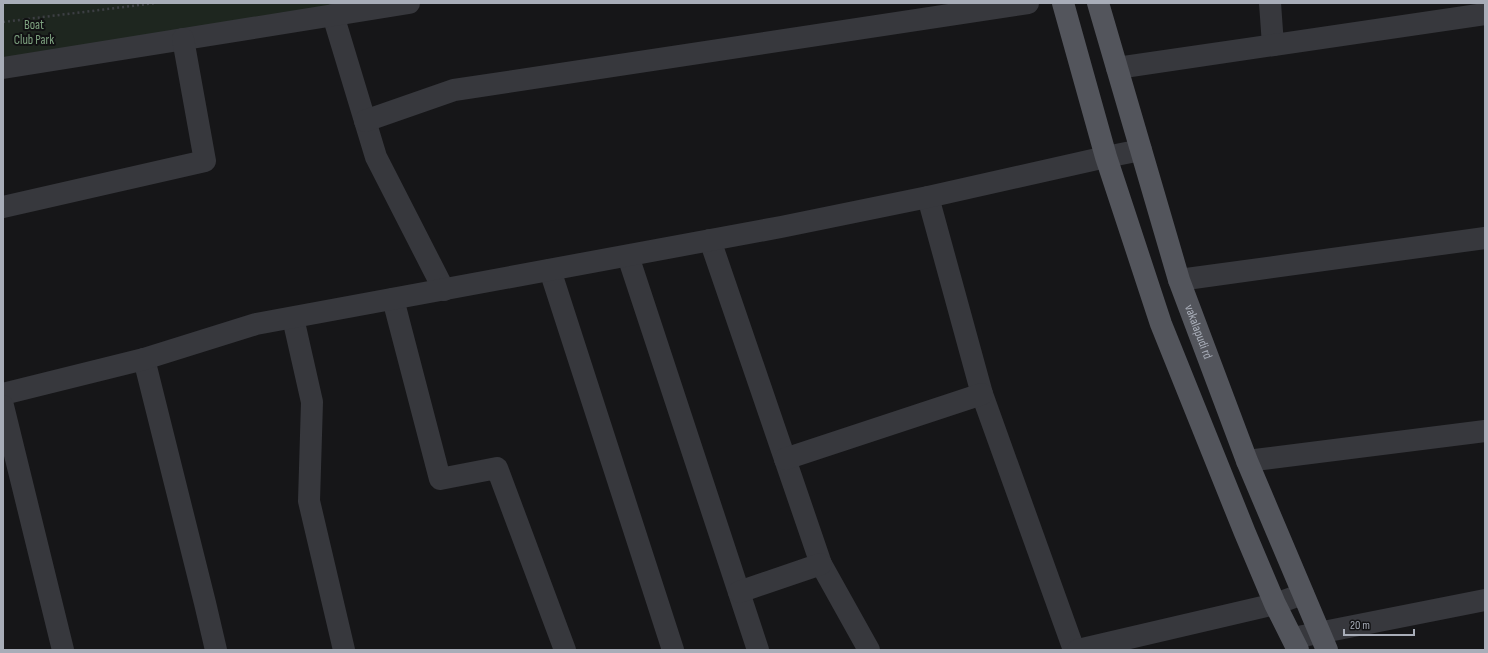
<svg xmlns="http://www.w3.org/2000/svg" width="1488" height="653" font-family="'Sofia Sans Condensed',sans-serif">
<rect width="100%" height="100%" fill="#161618"/>
<!-- green -->
<polygon fill="#1e261f" points="3,3 362,3 3,67"/>
<g fill="none" stroke-linecap="round" stroke-linejoin="round">
<!-- path -->
<polyline stroke="#3d3f44" stroke-width="2.5" stroke-dasharray="2 3" stroke-linecap="butt" points="3,22 156,3"/>
<!-- minor -->
<g stroke="#37383d" stroke-width="22">
<polyline points="1270,3 1273,45"/>
<polyline points="333,15 376,157 444,290"/>
<polyline points="3,68 409,3"/>
<polyline points="1117,68 1485,14"/>
<polyline points="365,121 454,90 1028,3"/>
<polyline points="928,197 982,394 1074,650"/>
<polyline points="3,207 205,161 183,39"/>
<polyline points="710,240 821,564 869,650"/>
<polyline points="628,256 758,650"/>
<polyline points="550,270 673,650"/>
<polyline points="1179,280 1485,238"/>
<polyline points="393,299 440,479 497,468 565,650"/>
<polyline points="293,318 312,402 309,501 344,650"/>
<polyline points="144,359 205,603 216,650"/>
<polyline points="3,394 144,359 256,324 781,227 928,197 1106,157 1141,150"/>
<polyline points="3,406 63,650"/>
<polyline points="785,459 982,394"/>
<polyline points="1247,461 1485,431"/>
<polyline points="739,592 821,564"/>
<polyline points="1293,638 1485,600"/>
<polyline points="1078,650 1275,604 1303,594"/>
</g>
<!-- major -->
<g stroke="#53555c" stroke-width="22">
<polyline points="1063,3 1106,157 1161,324 1245,533 1275,604 1298,650"/>
<path id="s1" d="M1098,3L1179,280L1247,461L1327,650"/>
</g>
</g>
<g text-anchor="middle" dominant-baseline="central" stroke-width="4" stroke-linejoin="round" paint-order="stroke">
<!-- park labels -->
<g font-size="13" fill="#7fa381" stroke="#111113">
<text x="34" y="25">Boat<tspan x="34" dy="15">Club Park</tspan></text>
</g>
<!-- street labels -->
<g font-size="13" fill="#a8adb8" stroke="#111113">
<text stroke="none"><textPath href="#s1" startOffset="344">vakalapudi rd</textPath></text>
</g>
</g>
<!-- border -->
<rect width="1488" height="653" fill="none" stroke="#a8adb8" stroke-width="8"/>
<!-- scale -->
<path d="M1344 629v6h70v-6" fill="none" stroke="#a8adb8" stroke-width="2"/>
<text x="1350" y="629" font-size="12" fill="#a8adb8" stroke="#111113" stroke-width="3" paint-order="stroke">20 m</text>
</svg>
